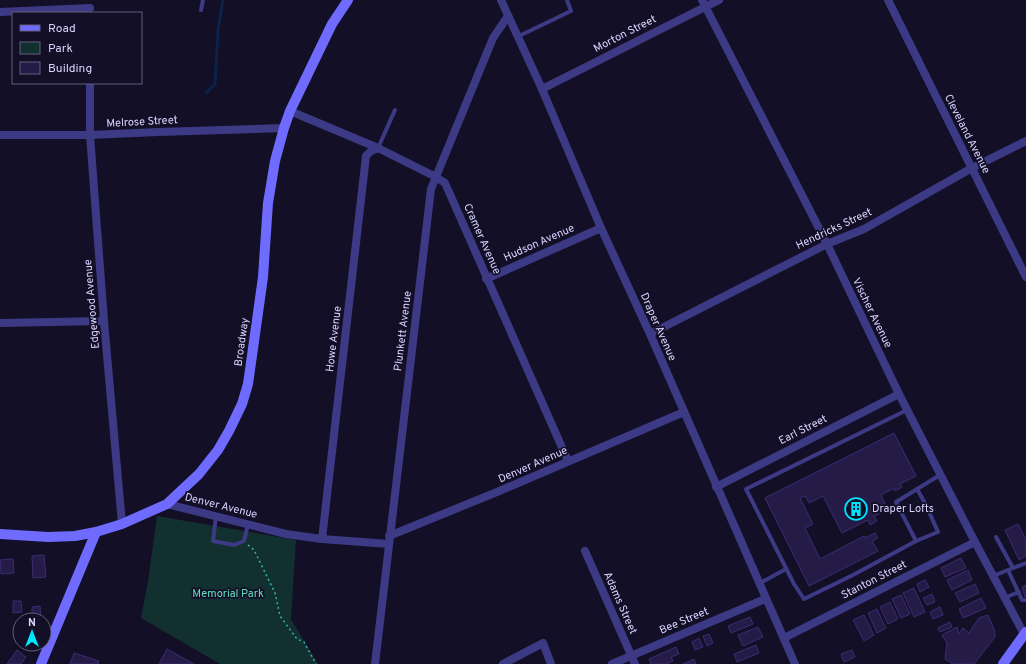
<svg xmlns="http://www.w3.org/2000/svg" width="1026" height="664" font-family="Overpass,sans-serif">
<rect width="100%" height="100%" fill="#130f26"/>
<!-- green -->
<polygon fill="#12302f" points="157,516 296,540 291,619 318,664 220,664 141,618 148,581"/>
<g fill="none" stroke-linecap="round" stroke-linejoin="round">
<!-- stream -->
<polyline stroke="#0c2248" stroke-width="3" points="206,93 215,84 218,30 223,0"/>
</g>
<!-- building -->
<g fill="#241b47" stroke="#3b2d73">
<polygon points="894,433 916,476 900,484 902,487 895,491 894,488 881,495 885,503 880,506 883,512 874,516 877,521 870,525 868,520 842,533 823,496 809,503 805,496 800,498 813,524 805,528 820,559 864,536 865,538 875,533 878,538 872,541 878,551 809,586 765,498"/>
<polygon points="1018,524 1026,540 1026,556 1019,560 1005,530"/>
<polygon points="44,555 46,577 33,578 32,556"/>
<polygon points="961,558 966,568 945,577 941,568"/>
<polygon points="13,559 14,573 1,574 0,560"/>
<polygon points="968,570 972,580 952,590 947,580"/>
<polygon points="925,580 929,587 920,592 917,584"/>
<polygon points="975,584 979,593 960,602 955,593"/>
<polygon points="1026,585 1026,596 1025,597 1022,587"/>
<polygon points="914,588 925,612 914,617 903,593"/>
<polygon points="932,594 935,602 927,605 923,598"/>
<polygon points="901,595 910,614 901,618 892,599"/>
<polygon points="981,598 986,608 963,618 959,609"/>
<polygon points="13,601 21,601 22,612 13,613"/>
<polygon points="890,602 898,619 888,624 880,607"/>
<polygon points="40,606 41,620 32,620 32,607"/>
<polygon points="940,607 943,615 933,619 930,612"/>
<polygon points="877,609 886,628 877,633 868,613"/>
<polygon points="864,615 874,635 864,641 853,620"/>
<polygon points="988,615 995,632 995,637 974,664 953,664 945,659 947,643 942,635 957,627 959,634 963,628 969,633 979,618"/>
<polygon points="750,617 753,624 731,633 728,626"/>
<polygon points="950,622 952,627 940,632 938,628"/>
<polygon points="758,627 763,637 743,646 738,635"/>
<polygon points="709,634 713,643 707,646 703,636"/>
<polygon points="699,638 703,647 695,650 692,642"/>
<polygon points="756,645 759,653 737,662 734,654"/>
<polygon points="676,647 679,654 671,657 673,661 666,664 651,664 649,659"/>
<polygon points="167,649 194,664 159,664"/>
<polygon points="17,650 26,657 21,664 7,664"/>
<polygon points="852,650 855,657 844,662 841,654"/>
<polygon points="74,653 99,661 98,664 70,664"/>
<polygon points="694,659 696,664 683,664"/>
</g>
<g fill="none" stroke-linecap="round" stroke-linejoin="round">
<!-- path -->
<polyline stroke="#2fb8b0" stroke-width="1.5" stroke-dasharray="2 3" stroke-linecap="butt" points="248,545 254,550 275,593 280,616 297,639 304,642 316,664"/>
<!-- lane -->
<g stroke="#3d3a85" stroke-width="4">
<polyline points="201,10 203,0"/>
<polyline points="517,37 571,11 567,0"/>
<polyline points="378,148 395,110"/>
<polyline points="907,410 746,489 794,584 804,599 853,575 916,541 896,502 940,475"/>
<polyline points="216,516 213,541 234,545 244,541 248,524"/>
<polyline points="916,541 938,532 926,505 917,489"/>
<polyline points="1013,568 1026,563"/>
<polyline points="1008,570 1022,600 1026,600"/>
<polyline points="993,576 1013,568 996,537"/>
<polyline points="760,583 786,569"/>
<polyline points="1004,598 1019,592"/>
</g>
<!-- street -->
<g stroke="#3d3a85" stroke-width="8">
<polyline points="501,0 542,89 601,228 650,334 795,664"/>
<polyline points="702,0 827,244 899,394 975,542 1024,634"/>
<polyline points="888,0 1026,277"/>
<polyline points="0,12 90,8"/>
<polyline points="90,83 90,135 104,321 122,524"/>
<polyline points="542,89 719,0"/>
<polyline points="290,111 378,148 436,177 445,183 568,461"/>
<polyline points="0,135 90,135 158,132 284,128"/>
<polyline points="486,279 601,228"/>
<polyline points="0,323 104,321"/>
<polyline points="650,334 827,244 864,229 972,168 1026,141"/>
<polyline points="716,487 899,394"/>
<polyline points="167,504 286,534 322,539 389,544"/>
<polyline points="389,536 497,492 684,412"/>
<polyline points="322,539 366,156 371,151 378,148"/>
<polyline points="585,551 635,664"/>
<polyline points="784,638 975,542"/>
<polyline points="375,664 431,189 493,38 508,16"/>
<polyline points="503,664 543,643 551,664"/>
<polyline points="612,664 765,599"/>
</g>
<!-- secondary -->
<g stroke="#6f6bff" stroke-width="10">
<polyline points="0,534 48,537 75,536 96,532 122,524 167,504 199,474 218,450 229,431 242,404 248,384 263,277 268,203 275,161 284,128 290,111 332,24 348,0"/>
<polyline points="41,664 96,532"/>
<polyline points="1003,664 1026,632"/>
</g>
</g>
<!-- icons -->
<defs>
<g id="building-ring" transform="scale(1.15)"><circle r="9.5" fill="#130f26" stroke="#00e5ff" stroke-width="1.5"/><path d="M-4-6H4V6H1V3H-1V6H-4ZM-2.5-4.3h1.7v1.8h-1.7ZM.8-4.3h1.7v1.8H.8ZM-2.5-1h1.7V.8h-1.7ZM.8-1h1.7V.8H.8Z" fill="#00e5ff"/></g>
</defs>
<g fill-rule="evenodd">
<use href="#building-ring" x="856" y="509"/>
</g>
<g text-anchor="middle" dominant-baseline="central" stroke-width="3.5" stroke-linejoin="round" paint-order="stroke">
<!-- street labels -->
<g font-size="11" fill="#d9d4ff" stroke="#130f26">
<text transform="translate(625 34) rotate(-27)">Morton Street</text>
<text transform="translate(142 122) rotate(-3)">Melrose Street</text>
<text transform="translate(967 134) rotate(63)">Cleveland Avenue</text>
<text transform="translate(834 229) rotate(-25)">Hendricks Street</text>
<text transform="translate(482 239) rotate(66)">Cramer Avenue</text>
<text transform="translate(539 243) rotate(-24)">Hudson Avenue</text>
<text transform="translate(92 304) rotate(-95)">Edgewood Avenue</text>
<text transform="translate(872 313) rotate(64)">Vischer Avenue</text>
<text transform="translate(658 327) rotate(66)">Draper Avenue</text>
<text transform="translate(403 331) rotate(-83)">Plunkett Avenue</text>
<text transform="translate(334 339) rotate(-83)">Howe Avenue</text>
<text transform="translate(242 342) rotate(-82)">Broadway</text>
<text transform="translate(803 430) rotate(-27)">Earl Street</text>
<text transform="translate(533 465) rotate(-24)">Denver Avenue</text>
<text transform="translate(221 506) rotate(14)">Denver Avenue</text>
<text transform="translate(874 580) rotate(-27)">Stanton Street</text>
<text transform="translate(620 603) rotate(66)">Adams Street</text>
<text transform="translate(684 621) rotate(-23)">Bee Street</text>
</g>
<!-- poi labels -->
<g font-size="11" fill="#d9d4ff" stroke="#130f26" text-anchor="start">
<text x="872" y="509">Draper Lofts</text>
</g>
<!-- park labels -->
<g font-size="11" fill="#5fe0c0" stroke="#130f26">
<text x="228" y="594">Memorial Park</text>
</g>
</g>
<!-- legend -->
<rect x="12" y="12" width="130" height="72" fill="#130f26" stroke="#625e7d"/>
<rect x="20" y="25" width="20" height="6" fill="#6f6bff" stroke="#625e7d"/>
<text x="48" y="32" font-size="12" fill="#d9d4ff">Road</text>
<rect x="20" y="42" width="20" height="12" fill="#12302f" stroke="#625e7d"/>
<text x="48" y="52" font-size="12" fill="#d9d4ff">Park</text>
<rect x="20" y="62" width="20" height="12" fill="#241b47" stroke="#625e7d"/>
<text x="48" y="72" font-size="12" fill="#d9d4ff">Building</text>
<!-- north arrow -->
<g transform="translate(32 632)"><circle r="19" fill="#130f26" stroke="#625e7d"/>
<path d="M0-3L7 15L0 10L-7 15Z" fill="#00e5ff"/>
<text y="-6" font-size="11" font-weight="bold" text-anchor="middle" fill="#d9d4ff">N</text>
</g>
</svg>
